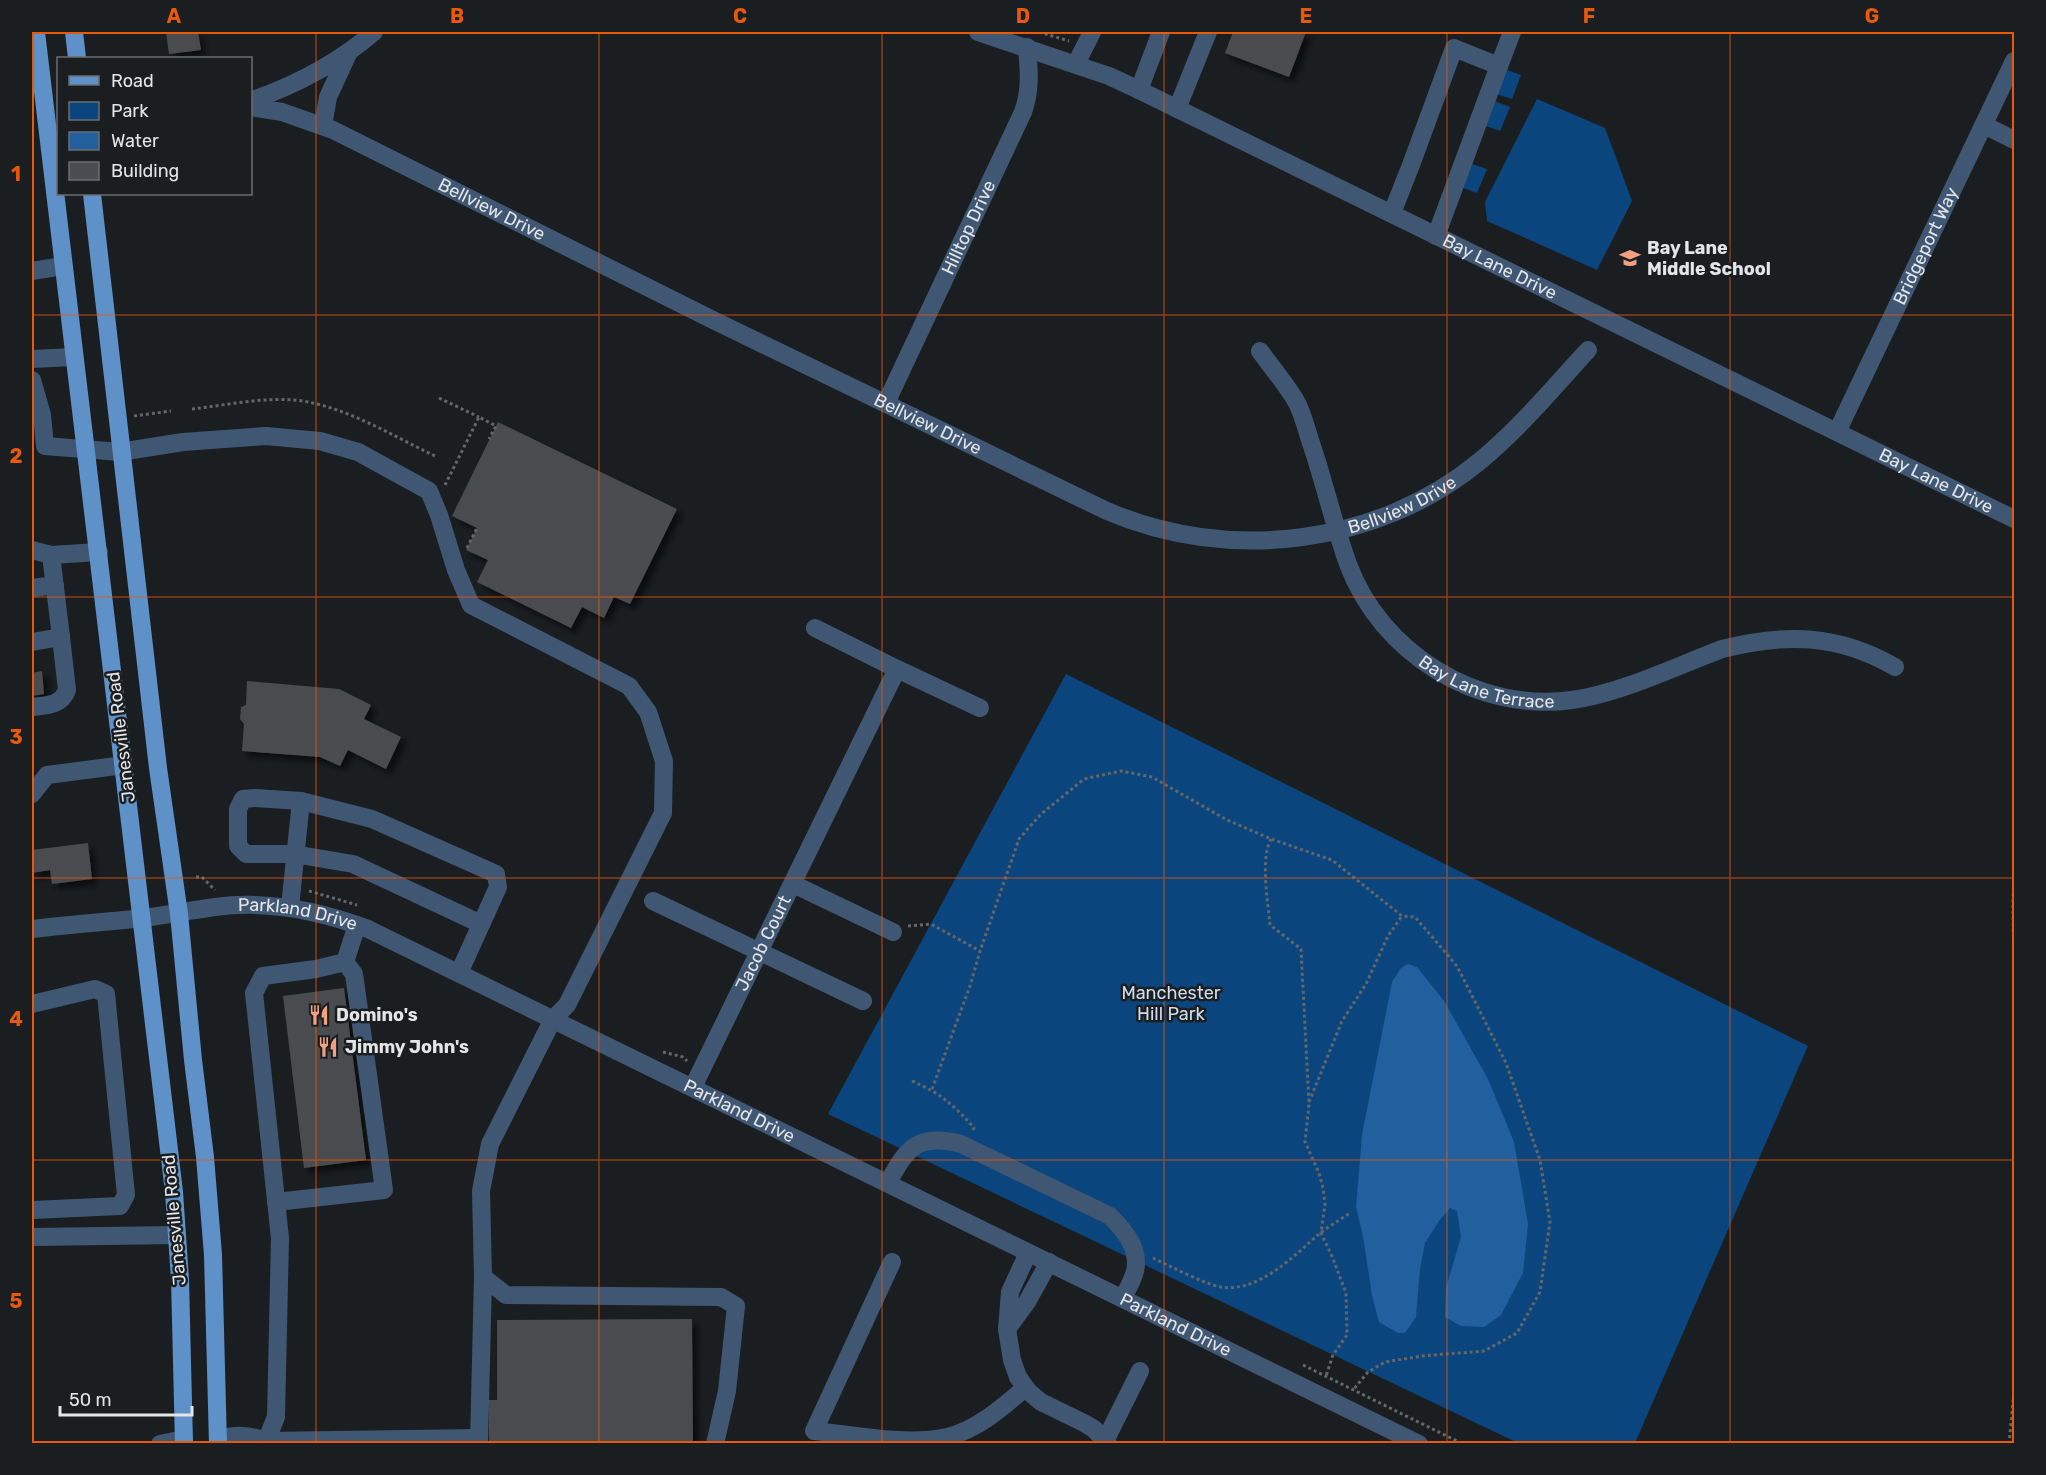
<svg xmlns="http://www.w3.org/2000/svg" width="2046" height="1475" font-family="Rubik,sans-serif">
<defs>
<filter id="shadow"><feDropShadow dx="5.5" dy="5.5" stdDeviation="3" flood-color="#0009"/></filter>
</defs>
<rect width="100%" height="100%" fill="#1b1e21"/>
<!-- green -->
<g fill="#0b457d">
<polygon points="1493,65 1521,75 1512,99 1483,90"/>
<polygon points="1481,96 1510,107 1500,131 1472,121"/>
<polygon points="1537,99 1605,128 1632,201 1597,270 1487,221 1485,202"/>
<polygon points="1458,159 1487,169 1477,193 1449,183"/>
<polygon points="1066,674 1808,1046 1635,1443 1518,1443 828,1114"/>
</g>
<!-- water -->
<polygon fill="#225f9e" points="1408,964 1417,967 1444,1001 1488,1079 1514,1142 1528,1224 1523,1273 1501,1315 1484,1327 1461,1326 1445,1317 1446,1288 1461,1237 1457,1211 1450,1208 1439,1221 1425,1243 1420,1269 1416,1317 1405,1333 1398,1333 1379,1322 1372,1296 1363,1236 1356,1207 1362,1135 1392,982 1401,968"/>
<!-- building -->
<g fill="#494c50" filter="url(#shadow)">
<polygon points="166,32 198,32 201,50 169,54"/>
<polygon points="1233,32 1306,32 1289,77 1225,53"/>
<polygon points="498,422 677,509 630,604 614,597 604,618 582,607 571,628 477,582 488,560 466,550 477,528 452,516"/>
<polygon points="42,671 44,694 32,696 32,673"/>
<polygon points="247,681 339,689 371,705 364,719 401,737 386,769 348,750 340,766 320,757 242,751 244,724 240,719 241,707 246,705"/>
<polygon points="88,843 92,879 52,884 50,870 32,873 32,850"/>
<polygon points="344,988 366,1160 304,1168 283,996"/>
<polygon points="692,1319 693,1444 489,1444 489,1400 497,1400 497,1320"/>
</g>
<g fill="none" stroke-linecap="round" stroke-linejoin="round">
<!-- path -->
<g stroke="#646769" stroke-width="3" stroke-dasharray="3 3" stroke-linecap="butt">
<polyline points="1039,32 1069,41"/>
<polyline points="439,398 479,417"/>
<path d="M192,409C228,405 266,396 303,401C350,409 393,436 435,456"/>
<polyline points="134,416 171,411"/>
<polyline points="445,485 479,417 496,426 489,439"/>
<polyline points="467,548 477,528"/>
<path d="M1271,839C1260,859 1268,902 1270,925L1301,949L1309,1104L1305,1142L1319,1173L1323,1188L1325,1204L1321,1233L1332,1256L1346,1293L1347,1335L1333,1355L1326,1376"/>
<polyline points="2014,857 2013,909 2014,979"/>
<polyline points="196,877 202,877 215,890"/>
<polyline points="309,891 357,905"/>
<polyline points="908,926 931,924 980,951"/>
<polyline points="663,1052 683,1057 687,1061"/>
<path d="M912,1081C940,1093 954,1105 974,1128L972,1131"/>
<polyline points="932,1089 970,986 980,951 1019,839 1040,815 1084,779 1121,771 1152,777 1227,820 1271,839 1332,860 1402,916 1415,917 1457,966 1506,1063 1540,1160 1550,1222 1540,1292 1517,1333 1484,1351 1422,1356 1385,1362 1368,1372 1353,1390"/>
<polyline points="1309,1102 1342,1021 1366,984 1388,936 1402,916"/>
<path d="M1153,1258C1170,1266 1204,1284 1221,1287C1258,1293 1294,1256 1319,1234C1329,1226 1340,1220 1350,1213"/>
<polyline points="1303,1365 1463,1444"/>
<polyline points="2009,1444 2014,1392"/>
</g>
<!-- minor -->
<g stroke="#405773" stroke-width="18">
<path id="s1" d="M978,32L1109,76L1139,90L2014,519"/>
<polyline points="1076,64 1092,32"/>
<polyline points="1499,66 1512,32"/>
<polyline points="1139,90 1161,32"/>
<path d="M250,101C296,85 338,63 374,32"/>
<path id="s2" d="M250,107L282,112L333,130L713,320L1107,511C1228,563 1377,546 1480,461C1520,428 1553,388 1588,350"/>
<polyline points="1177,109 1208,32"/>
<polyline points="1984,125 2014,140"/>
<polyline points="323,126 328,97 348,54"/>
<polyline points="1392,213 1411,165 1454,48 1499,66 1436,236"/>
<polyline points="32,271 63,266"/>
<path id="s3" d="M1260,351C1272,368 1287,385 1297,403C1304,417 1307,432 1312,446C1325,485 1334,525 1348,564C1381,653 1477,713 1572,700C1619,694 1677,666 1722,649C1785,633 1838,634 1895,667"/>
<polyline points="32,359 74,357"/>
<polyline points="32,380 42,415 45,446 120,452 183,442 266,436 320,441 358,452 429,491 439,515 456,570 471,605 629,686 648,712 664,761 663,813 567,1005 553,1019 490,1144 481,1191 483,1277 506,1295 721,1297 736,1306 727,1391 715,1444"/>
<path id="s4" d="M886,403L1023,112C1031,90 1029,70 1027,47"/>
<path id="s5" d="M1837,432L2014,61"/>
<polyline points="32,550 51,555 99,552"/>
<polyline points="32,588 55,585"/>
<polyline points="32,642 61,637 51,555"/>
<polyline points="897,669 980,708"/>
<path d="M32,707C47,705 61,706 67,690L61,637"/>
<polyline points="32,794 47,775 124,765"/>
<polyline points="301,801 255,798 243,799 238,809 238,846 246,854 294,854 353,864 481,924"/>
<polyline points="793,884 893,932"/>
<polyline points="653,901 863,1001"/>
<polyline points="290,907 301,801 372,819 496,874 498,887 459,973"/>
<path id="s6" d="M32,929C71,924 111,922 151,917C172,914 193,910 215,907C268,900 318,910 368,929L1419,1444"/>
<polyline points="32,1004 95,989 106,994 126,1195 120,1206 32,1210"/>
<path id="s7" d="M693,1087L897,669L815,628"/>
<path d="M888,1183C907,1147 918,1133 961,1144L1110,1216C1125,1231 1140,1249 1135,1271C1133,1280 1127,1290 1123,1298"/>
<polyline points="276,1202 384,1190 354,974 345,962"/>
<polyline points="32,1237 177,1235"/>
<polyline points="1028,1253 1010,1292 1007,1329 1012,1360 1018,1377 1028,1391 1041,1402 1084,1423 1094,1429 1108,1444"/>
<path d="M892,1262L814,1431C856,1435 906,1446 947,1437C977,1430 1003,1407 1025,1388"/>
<polyline points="1007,1329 1027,1302 1049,1262"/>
<path d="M218,1439C235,1435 248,1434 265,1441L479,1438"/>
<polyline points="1105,1441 1140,1371"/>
<polyline points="160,1444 184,1439"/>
<polyline points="265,1444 276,1417 280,1238 254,993 263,976 316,969 345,962 357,925"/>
<polyline points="479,1444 483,1277"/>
</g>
<!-- major -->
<g stroke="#5f91c9" stroke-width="18">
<polyline points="36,32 174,1192 180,1279 184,1444"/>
<polyline points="74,32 77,58"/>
<polyline points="92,194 158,768 179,914 193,1060 205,1157 213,1255 218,1444"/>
</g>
</g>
<!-- grid -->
<path fill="none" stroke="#e8590c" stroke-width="1.5" stroke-opacity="0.55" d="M316,32V1444M599,32V1444M882,32V1444M1164,32V1444M1447,32V1444M1730,32V1444M32,315H2014M32,597H2014M32,878H2014M32,1160H2014"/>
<!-- icons -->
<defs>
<g id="school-bare" transform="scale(1.62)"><path d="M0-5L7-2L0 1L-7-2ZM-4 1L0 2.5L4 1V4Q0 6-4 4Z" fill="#f2a080" stroke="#1b1e21" stroke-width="2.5" paint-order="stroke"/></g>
<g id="restaurant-bare" transform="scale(1.62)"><path d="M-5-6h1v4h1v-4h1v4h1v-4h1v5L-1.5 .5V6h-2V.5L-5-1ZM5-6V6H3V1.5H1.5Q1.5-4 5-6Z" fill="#f2a080" stroke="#1b1e21" stroke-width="2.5" paint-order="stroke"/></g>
</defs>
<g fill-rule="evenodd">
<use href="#school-bare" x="1630" y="258"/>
<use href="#restaurant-bare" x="319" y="1015"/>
<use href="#restaurant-bare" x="328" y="1047"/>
</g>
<g text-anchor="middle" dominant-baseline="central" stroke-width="5" stroke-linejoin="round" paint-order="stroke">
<!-- street labels -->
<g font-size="18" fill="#e3e5e7" stroke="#1b1e21">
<text stroke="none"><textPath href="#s2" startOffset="264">Bellview Drive</textPath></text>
<text stroke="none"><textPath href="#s4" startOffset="194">Hilltop Drive</textPath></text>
<text stroke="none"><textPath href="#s5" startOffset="206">Bridgeport Way</textPath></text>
<text stroke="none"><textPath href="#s1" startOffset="573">Bay Lane Drive</textPath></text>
<text stroke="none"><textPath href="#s2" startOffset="750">Bellview Drive</textPath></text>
<text stroke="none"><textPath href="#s1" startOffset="1059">Bay Lane Drive</textPath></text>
<text stroke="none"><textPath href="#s2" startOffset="1254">Bellview Drive</textPath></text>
<text stroke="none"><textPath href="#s3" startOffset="426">Bay Lane Terrace</textPath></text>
<text transform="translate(121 737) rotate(-97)">Janesville Road</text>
<text stroke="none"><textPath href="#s6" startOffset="268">Parkland Drive</textPath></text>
<text stroke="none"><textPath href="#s7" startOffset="160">Jacob Court</textPath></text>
<text stroke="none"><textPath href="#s6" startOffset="754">Parkland Drive</textPath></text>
<text transform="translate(174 1220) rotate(-95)">Janesville Road</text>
<text stroke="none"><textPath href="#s6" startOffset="1240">Parkland Drive</textPath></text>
</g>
<!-- poi labels -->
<g font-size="18" font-weight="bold" fill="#e3e5e7" stroke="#1b1e21" text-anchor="start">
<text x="1647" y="248">Bay Lane<tspan x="1647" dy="21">Middle School</tspan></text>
<text x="336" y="1015">Domino's</text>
<text x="345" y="1047">Jimmy John's</text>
</g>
<!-- park labels -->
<g font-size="18" fill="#ceddef" stroke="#1b1e21">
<text x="1171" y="993">Manchester<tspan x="1171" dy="21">Hill Park</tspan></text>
</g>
</g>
<!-- border -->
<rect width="2046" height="1475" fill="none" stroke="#1b1e21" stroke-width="66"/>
<!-- legend -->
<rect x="57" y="57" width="195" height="138" fill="#1b1e21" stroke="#6b6e70" stroke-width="1.5"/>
<rect x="69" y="76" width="30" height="9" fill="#5f91c9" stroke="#6b6e70" stroke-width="1.5"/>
<text x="111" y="87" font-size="18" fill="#e3e5e7">Road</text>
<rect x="69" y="102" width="30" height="18" fill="#0b457d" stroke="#6b6e70" stroke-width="1.5"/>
<text x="111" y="117" font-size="18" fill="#e3e5e7">Park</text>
<rect x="69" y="132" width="30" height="18" fill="#225f9e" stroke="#6b6e70" stroke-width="1.5"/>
<text x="111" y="147" font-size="18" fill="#e3e5e7">Water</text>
<rect x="69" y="162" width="30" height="18" fill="#494c50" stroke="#6b6e70" stroke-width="1.5"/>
<text x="111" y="177" font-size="18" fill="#e3e5e7">Building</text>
<!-- scale -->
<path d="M60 1406v9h132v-9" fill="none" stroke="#e3e5e7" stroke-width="3"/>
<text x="69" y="1406" font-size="18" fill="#e3e5e7" stroke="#1b1e21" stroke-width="4.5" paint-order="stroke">50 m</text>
<rect x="33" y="33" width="1980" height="1409" fill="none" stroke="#e8590c" stroke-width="2"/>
<g font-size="20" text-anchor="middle" font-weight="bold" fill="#e8590c">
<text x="174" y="23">A</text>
<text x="457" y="23">B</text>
<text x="740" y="23">C</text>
<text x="1023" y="23">D</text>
<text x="1306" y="23">E</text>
<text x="1589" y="23">F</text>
<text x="1872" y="23">G</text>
<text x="16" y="181">1</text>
<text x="16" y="463">2</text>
<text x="16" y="744">3</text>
<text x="16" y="1026">4</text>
<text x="16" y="1308">5</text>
</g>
</svg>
